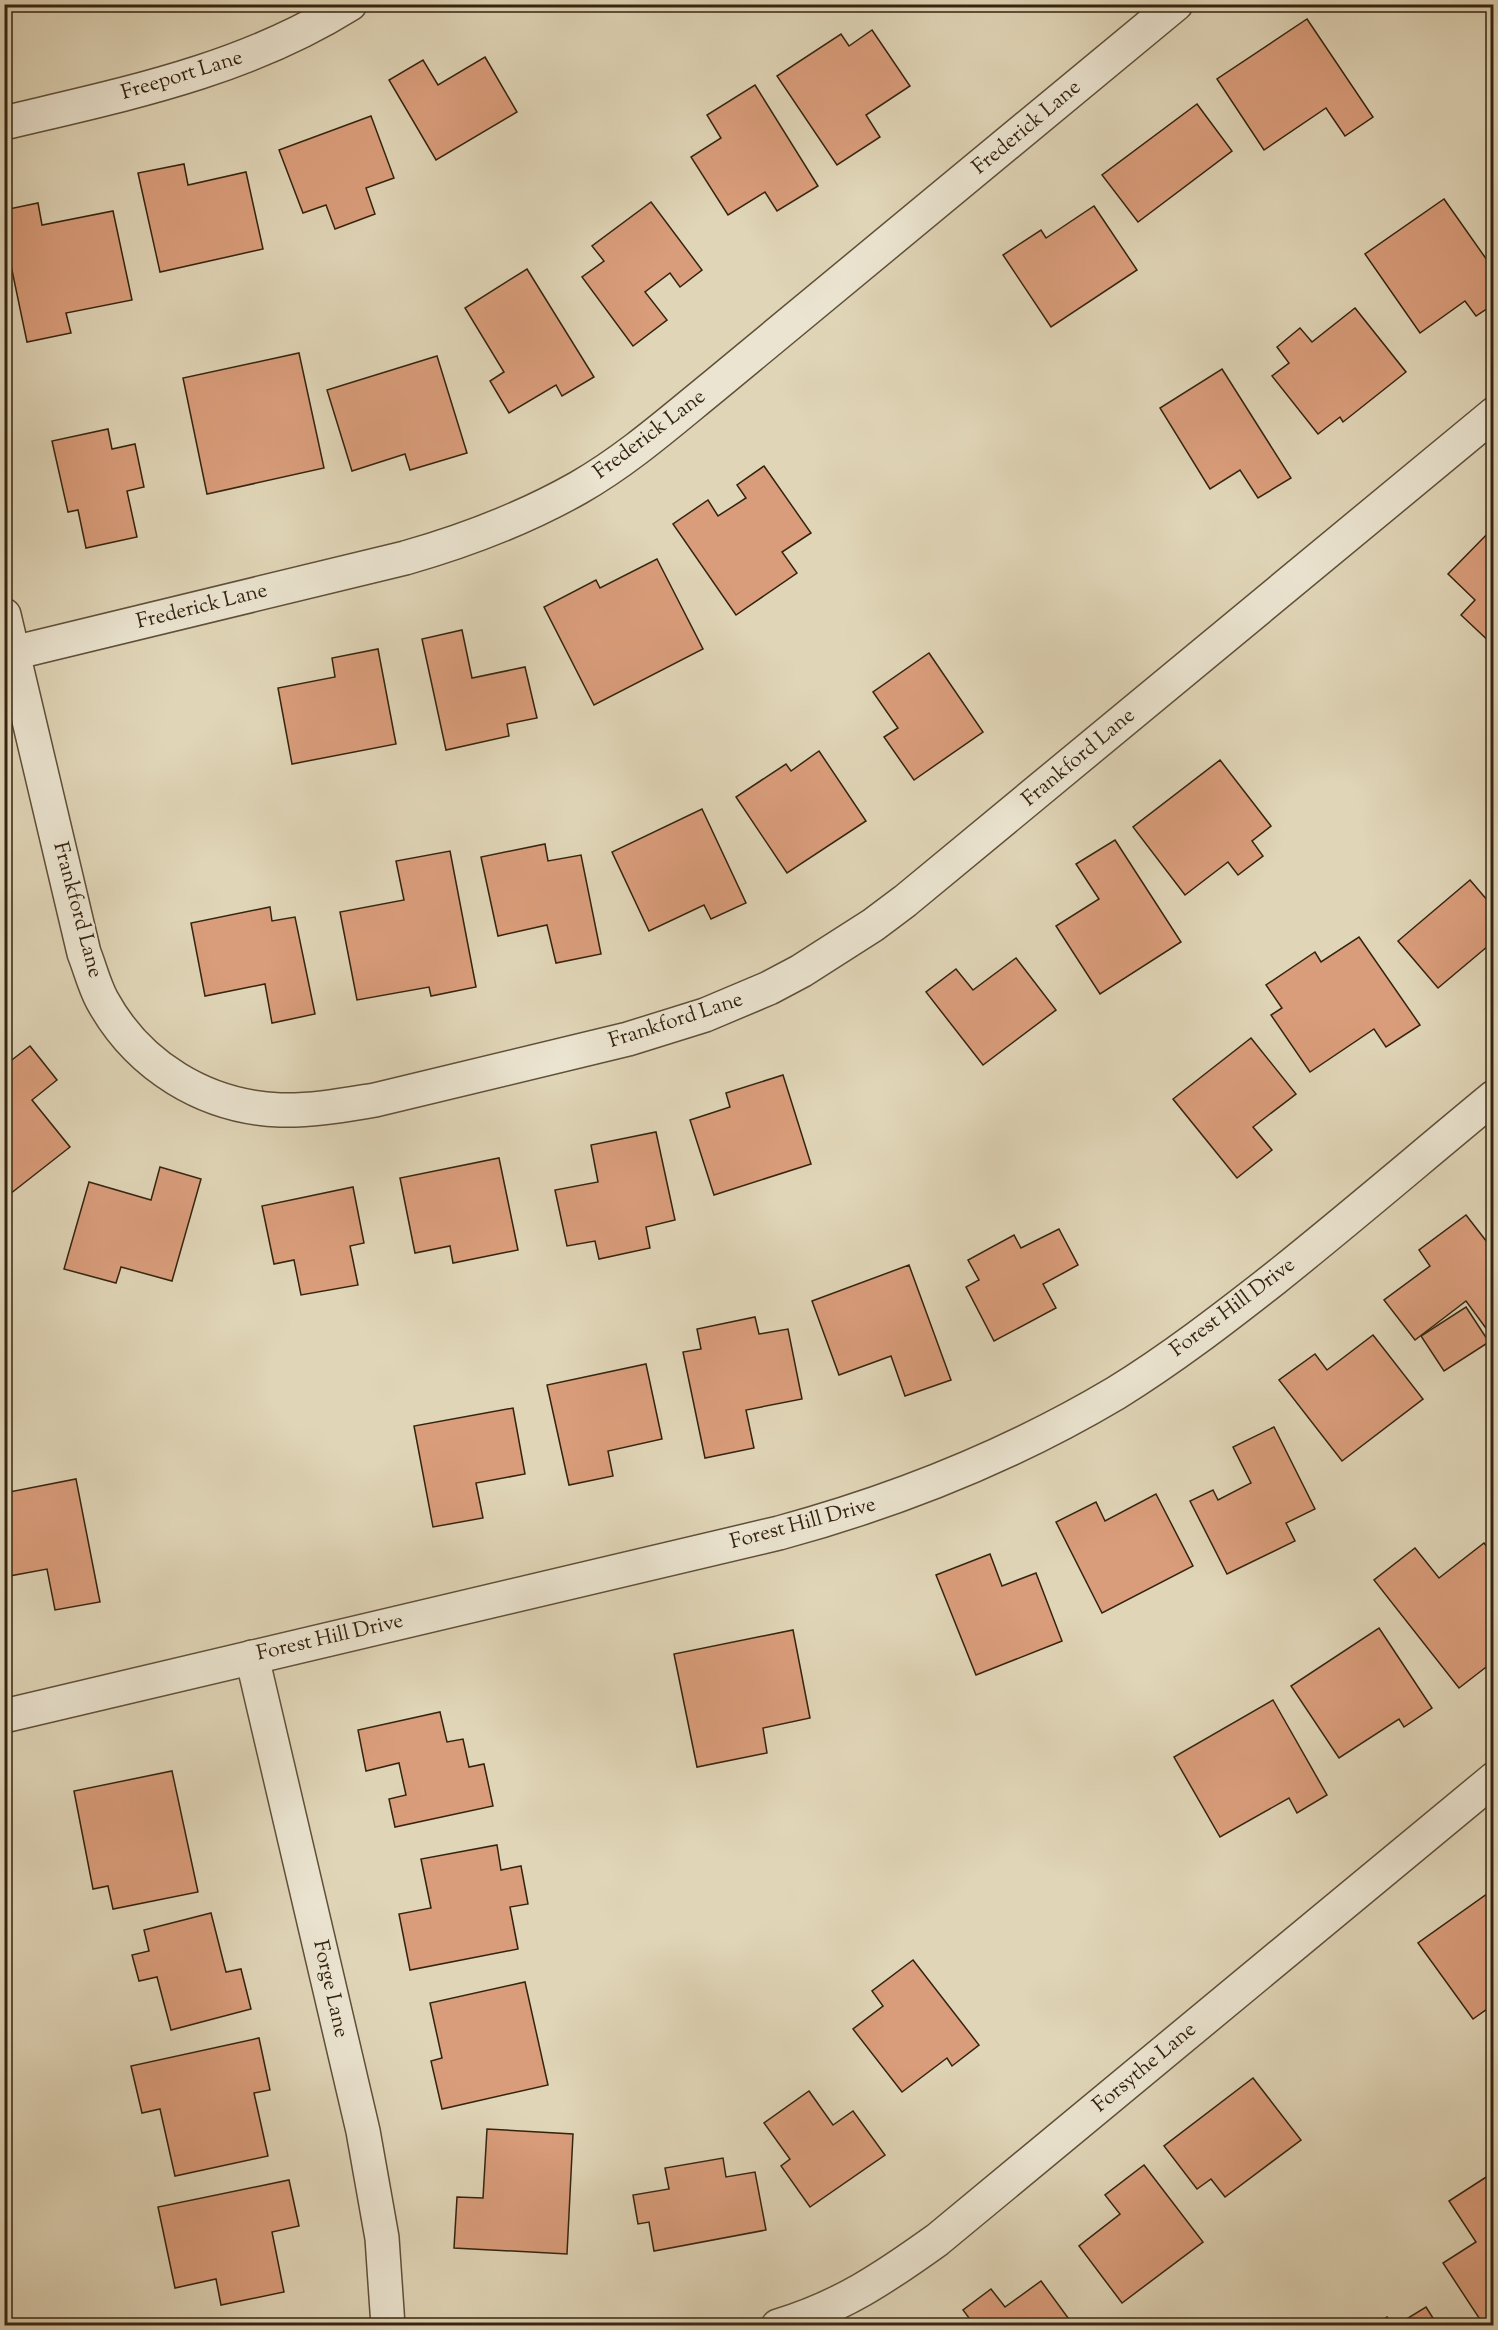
<svg xmlns="http://www.w3.org/2000/svg" width="1498" height="2330" font-family="'Sorts Mill Goudy',serif">
<rect width="100%" height="100%" fill="#e0d5b7"/>
<filter id="stains"><feTurbulence type="fractalNoise" baseFrequency=".00333" numOctaves="4"/><feColorMatrix values="0 0 0 0 .2 0 0 0 0 .09 0 0 0 0 .02 0 0 0 .5 -.17"/></filter>
<radialGradient id="worn" r=".72"><stop offset=".6" stop-color="#630" stop-opacity="0"/><stop offset="1" stop-color="#630" stop-opacity=".3"/></radialGradient>
<!-- building -->
<g fill="#da9d7b" stroke="#34240f" stroke-width="1.5">
<polygon points="1307,19 1373,117 1345,136 1326,108 1264,150 1217,79"/>
<polygon points="872,30 910,86 866,115 880,137 837,165 777,76 841,34 849,46"/>
<polygon points="485,57 517,112 436,160 389,80 423,60 438,85"/>
<polygon points="755,85 818,186 777,211 765,192 728,215 691,157 721,138 707,115"/>
<polygon points="1197,104 1232,151 1138,222 1102,175"/>
<polygon points="371,116 394,178 366,188 375,214 335,229 326,205 303,213 279,150"/>
<polygon points="184,164 188,185 246,172 263,249 160,272 138,173"/>
<polygon points="1444,199 1494,270 1494,304 1476,316 1465,301 1420,333 1365,254"/>
<polygon points="651,202 702,270 680,287 670,273 645,292 667,320 633,346 582,277 604,261 592,246"/>
<polygon points="38,203 42,225 113,211 132,300 66,313 71,333 27,342 4,232 4,210"/>
<polygon points="1094,206 1137,270 1051,327 1003,255 1041,230 1046,238"/>
<polygon points="527,269 594,377 562,396 556,385 509,413 490,381 504,372 465,308"/>
<polygon points="1355,308 1406,372 1343,422 1340,417 1318,434 1272,376 1289,363 1277,347 1300,328 1312,342"/>
<polygon points="299,353 324,468 207,494 183,378"/>
<polygon points="437,356 467,453 410,470 405,454 352,471 327,390"/>
<polygon points="1222,369 1291,478 1258,498 1240,470 1210,489 1160,408"/>
<polygon points="108,429 112,449 135,444 144,487 127,491 137,537 86,548 78,510 68,512 52,441"/>
<polygon points="764,466 811,533 782,552 797,573 736,615 673,524 708,500 718,516 746,498 737,485"/>
<polygon points="1494,527 1494,646 1461,615 1475,600 1448,574"/>
<polygon points="657,559 703,649 594,705 544,607 596,580 600,588"/>
<polygon points="462,630 472,678 525,667 537,718 507,724 509,736 446,750 422,639"/>
<polygon points="378,649 396,744 292,764 278,688 335,677 332,658"/>
<polygon points="929,653 983,732 914,780 884,737 898,728 873,692"/>
<polygon points="819,751 866,821 787,873 736,797 786,764 791,771"/>
<polygon points="1220,760 1271,826 1252,841 1263,856 1238,875 1228,862 1185,895 1133,827"/>
<polygon points="702,809 746,903 711,919 704,905 649,931 612,852"/>
<polygon points="1115,840 1181,942 1100,994 1056,926 1099,899 1076,864"/>
<polygon points="545,844 548,861 581,855 601,954 556,963 547,925 498,936 481,857"/>
<polygon points="450,851 476,987 431,996 429,987 357,1000 340,912 404,900 396,861"/>
<polygon points="1470,880 1494,908 1494,941 1438,988 1398,941"/>
<polygon points="270,907 272,921 295,917 315,1014 272,1023 265,984 205,996 191,923"/>
<polygon points="1359,937 1420,1025 1386,1047 1374,1029 1310,1072 1271,1015 1282,1008 1266,985 1315,952 1321,962"/>
<polygon points="1016,958 1056,1010 983,1065 926,992 956,969 973,990"/>
<polygon points="1251,1038 1296,1094 1253,1127 1272,1150 1237,1178 1173,1099"/>
<polygon points="30,1046 57,1080 32,1100 70,1147 10,1194 4,1186 4,1066"/>
<polygon points="783,1075 811,1164 714,1195 690,1120 730,1107 726,1093"/>
<polygon points="656,1132 675,1220 646,1227 650,1248 599,1259 595,1241 567,1246 555,1190 598,1182 591,1145"/>
<polygon points="499,1158 518,1250 453,1263 450,1246 415,1253 400,1178"/>
<polygon points="160,1167 201,1179 172,1281 121,1267 116,1283 64,1269 89,1182 151,1200"/>
<polygon points="353,1187 364,1243 350,1246 358,1285 301,1295 294,1260 274,1264 262,1206"/>
<polygon points="1466,1215 1494,1251 1494,1327 1488,1331 1466,1301 1415,1340 1384,1300 1430,1266 1419,1250"/>
<polygon points="1059,1229 1078,1265 1043,1284 1056,1308 994,1341 966,1287 979,1280 968,1260 1014,1235 1021,1248"/>
<polygon points="909,1265 951,1380 905,1396 891,1356 839,1375 812,1301"/>
<polygon points="1466,1307 1489,1342 1444,1371 1421,1336"/>
<polygon points="755,1317 759,1334 788,1329 802,1399 746,1410 754,1448 705,1458 683,1352 701,1349 697,1329"/>
<polygon points="1373,1335 1423,1399 1342,1461 1279,1380 1315,1354 1327,1370"/>
<polygon points="646,1364 662,1439 608,1451 613,1476 569,1485 547,1385"/>
<polygon points="513,1408 525,1474 476,1483 483,1518 433,1527 414,1426"/>
<polygon points="1274,1427 1315,1509 1286,1523 1295,1541 1227,1574 1190,1501 1213,1490 1218,1500 1251,1483 1233,1447"/>
<polygon points="76,1479 100,1602 55,1610 47,1569 4,1577 4,1493"/>
<polygon points="1156,1494 1193,1566 1102,1613 1056,1522 1096,1502 1105,1521"/>
<polygon points="1484,1543 1494,1555 1494,1633 1489,1636 1494,1642 1494,1661 1459,1688 1374,1580 1415,1548 1439,1578"/>
<polygon points="990,1554 1002,1586 1036,1573 1062,1641 976,1675 936,1575"/>
<polygon points="1379,1628 1432,1708 1404,1727 1399,1719 1339,1758 1291,1686"/>
<polygon points="793,1630 810,1718 763,1728 767,1753 697,1767 674,1654"/>
<polygon points="1273,1700 1327,1795 1297,1813 1289,1798 1220,1837 1174,1757"/>
<polygon points="440,1712 447,1742 463,1739 469,1767 484,1764 493,1806 395,1827 389,1799 406,1795 399,1763 366,1771 358,1730"/>
<polygon points="172,1771 198,1892 113,1909 108,1886 93,1889 74,1791"/>
<polygon points="497,1845 501,1870 521,1866 528,1904 510,1907 518,1949 410,1970 399,1914 431,1908 421,1859"/>
<polygon points="1494,1889 1494,2004 1473,2019 1418,1943"/>
<polygon points="211,1913 226,1972 241,1969 251,2009 171,2030 157,1977 139,1981 132,1955 149,1951 144,1930"/>
<polygon points="913,1960 979,2045 952,2066 947,2058 902,2092 853,2029 883,2006 872,1991"/>
<polygon points="525,1982 548,2085 442,2109 431,2061 442,2058 430,2003"/>
<polygon points="259,2038 270,2090 254,2093 268,2156 175,2176 160,2109 142,2113 131,2066"/>
<polygon points="1253,2078 1301,2140 1225,2197 1211,2179 1197,2189 1164,2146"/>
<polygon points="809,2091 833,2125 853,2111 885,2155 810,2207 781,2166 790,2159 764,2123"/>
<polygon points="487,2129 573,2134 567,2254 454,2248 457,2197 483,2198"/>
<polygon points="723,2158 726,2177 755,2172 766,2230 654,2251 649,2222 638,2224 633,2195 669,2189 665,2168"/>
<polygon points="1144,2165 1203,2242 1122,2303 1079,2246 1120,2214 1105,2195"/>
<polygon points="1494,2172 1494,2317 1483,2324 1443,2263 1476,2242 1449,2201"/>
<polygon points="289,2180 299,2226 272,2232 284,2292 221,2305 216,2279 175,2288 158,2207"/>
<polygon points="1041,2281 1074,2326 975,2326 963,2310 991,2289 1005,2307"/>
<polygon points="1426,2307 1438,2326 1395,2326"/>
<polygon points="1387,2317 1393,2326 1373,2326"/>
</g>
<g fill="none" stroke-linecap="round" stroke-linejoin="round">
<!-- minor casing -->
<g stroke="#5f5039" stroke-width="36">
<g id="minor">
<path d="M4,123C125,94 243,71 350,4"/>
<path d="M4,615L84,953C90,968 94,985 102,1000C138,1066 205,1107 280,1110C312,1111 344,1105 375,1100L628,1039L705,1015L769,988L801,971L873,925L905,901L1494,414"/>
<path d="M13,653L405,558C465,541 523,519 578,488C627,460 670,422 713,387L1176,4"/>
<polyline points="252,1657 363,2131 382,2238 388,2326"/>
<path d="M4,1716L779,1533C897,1501 1010,1456 1116,1393C1171,1359 1223,1319 1274,1279C1348,1220 1420,1158 1494,1097"/>
<path d="M778,2326C841,2307 884,2278 937,2240L1494,1779"/>
</g>
</g>
<!-- minor -->
<use href="#minor" stroke="#ebe4d0" stroke-width="33"/>
</g>
<g text-anchor="middle" dominant-baseline="central" stroke-width="5" stroke-linejoin="round" paint-order="stroke">
<!-- street labels -->
<g font-size="21" fill="#34240f" stroke="#ebe4d0">
<text transform="translate(182 76) rotate(-17)">Freeport Lane</text>
<text transform="translate(1027 128) rotate(-40)">Frederick Lane</text>
<text transform="translate(650 435) rotate(-37)">Frederick Lane</text>
<text transform="translate(202 607) rotate(-14)">Frederick Lane</text>
<text transform="translate(1079 758) rotate(-40)">Frankford Lane</text>
<text transform="translate(77 910) rotate(75)">Frankford Lane</text>
<text transform="translate(676 1021) rotate(-18)">Frankford Lane</text>
<text transform="translate(1233 1308) rotate(-37)">Forest Hill Drive</text>
<text transform="translate(803 1524) rotate(-15)">Forest Hill Drive</text>
<text transform="translate(330 1638) rotate(-13)">Forest Hill Drive</text>
<text transform="translate(330 1989) rotate(77)">Forge Lane</text>
<text transform="translate(1145 2068) rotate(-40)">Forsythe Lane</text>
</g>
</g>
<!-- margin -->
<rect width="1498" height="2330" fill="none" stroke="#e0d5b7" stroke-width="24"/>
<rect x="6" y="6" width="1486" height="2318" fill="none" stroke="#34240f" stroke-width="3"/>
<rect x="12" y="12" width="1474" height="2306" fill="none" stroke="#34240f" stroke-width="1.5"/>
<rect width="100%" height="100%" filter="url(#stains)"/>
<rect width="100%" height="100%" fill="url(#worn)"/>
</svg>
